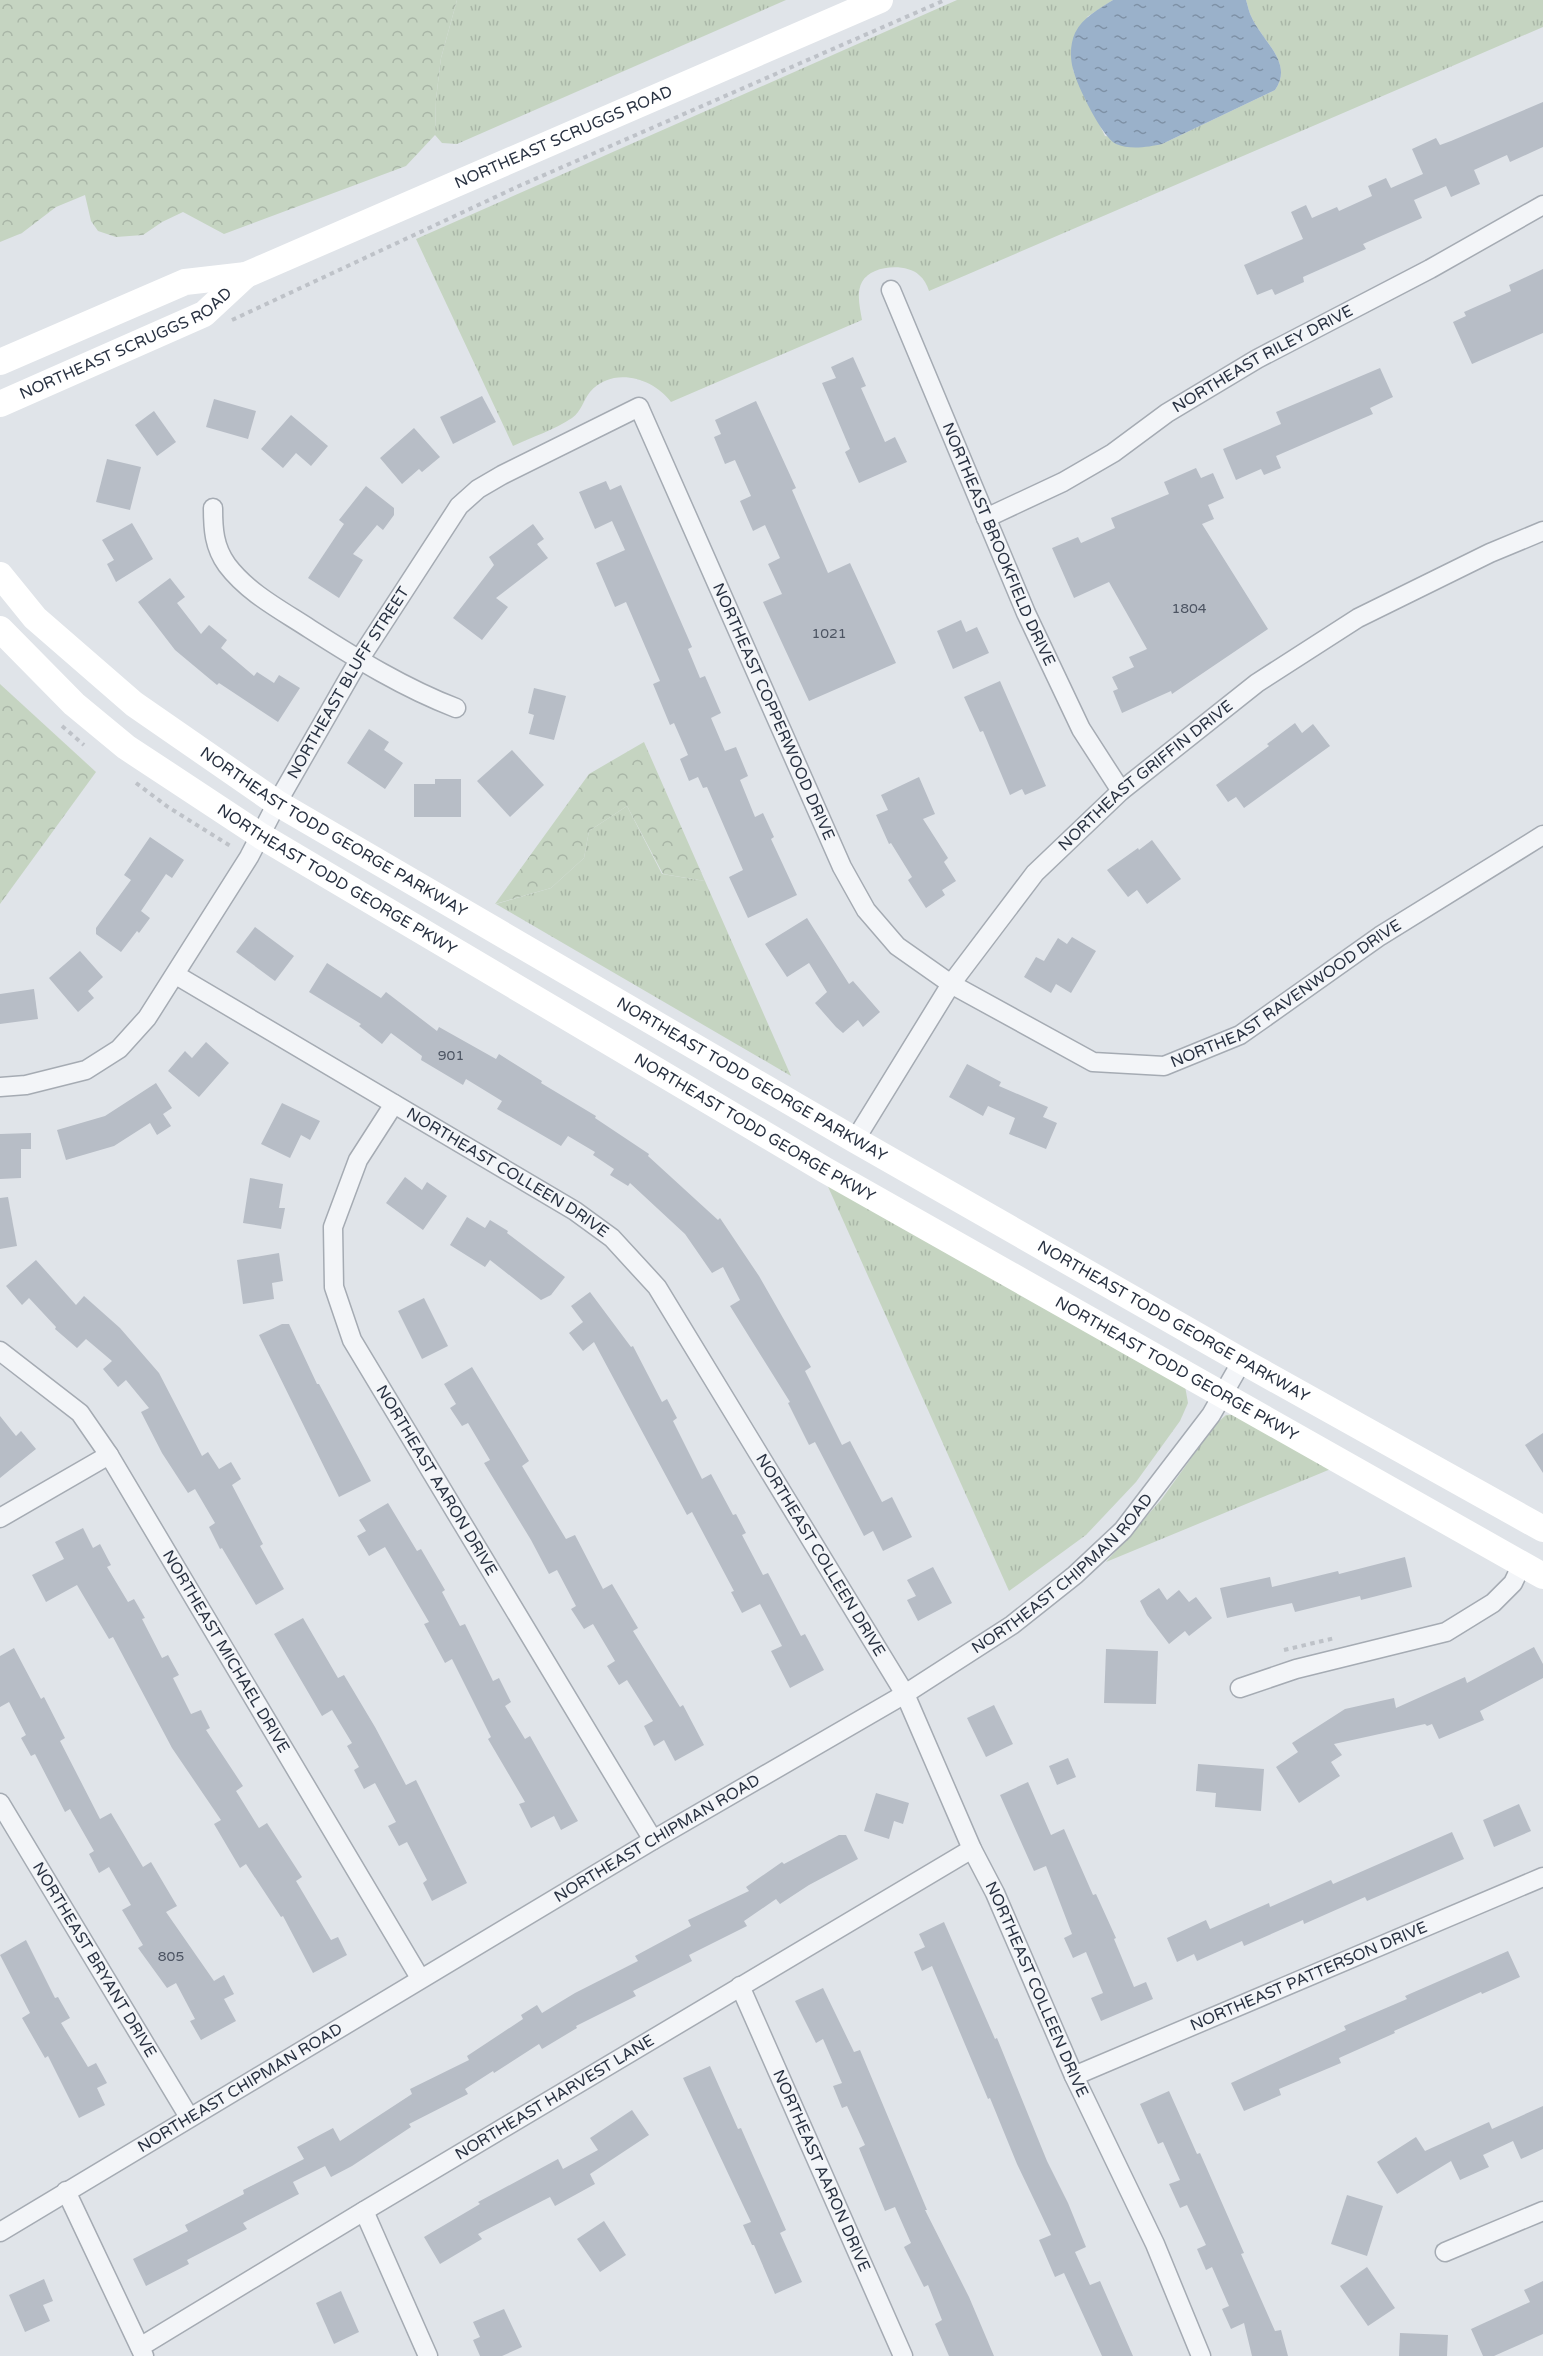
<svg xmlns="http://www.w3.org/2000/svg" width="1543" height="2356" font-family="'Varela Round',sans-serif">
<defs>
<pattern id="grass-tufts" width="24" height="20" patternUnits="userSpaceOnUse" patternTransform="scale(1.5)"><rect width="24" height="20" fill="#c5d4c1"/><path d="M3 7l-1-3M5 7V3M7 7l1-3M15 17l-1-3M17 17v-4M19 17l1-3" fill="none" stroke="#a9b6a7"/></pattern>
<pattern id="forest-crowns" width="20" height="18" patternUnits="userSpaceOnUse" patternTransform="scale(1.5)"><rect width="20" height="18" fill="#c5d4c1"/><path d="M2 6a3 3 0 1 1 6 0M12 15a3 3 0 1 1 6 0" fill="none" stroke="#a9b6a7"/></pattern>
<pattern id="water-ripples" width="26" height="14" patternUnits="userSpaceOnUse" patternTransform="scale(1.5)"><rect width="26" height="14" fill="#9ab1ca"/><path d="M2 4q2-2 4 0t4 0M15 11q2-2 4 0t4 0" fill="none" stroke="#7e91a6"/></pattern>
</defs>
<rect width="100%" height="100%" fill="#e0e4e9"/>
<!-- grass -->
<g fill="url(#grass-tufts)">
<polygon points="457,0 786,0 457,144 442,143 435,135 436,99 441,58"/>
<path d="M957,0H1113L1087,17L1073,70L1105,136L1162,144L1275,90C1294,63 1263,42 1252,18C1249,13 1248,6 1246,0H1543V27L929,291C927,285 924,279 919,275C906,263 871,265 862,282C856,293 860,308 862,320L671,402C653,378 613,366 590,392C583,400 582,411 572,418C554,430 532,437 513,446L416,239Z"/>
<polygon points="627,806 662,874 705,881 791,1076 496,904 551,888 584,858 589,831"/>
<polygon points="821,1171 1185,1386 1188,1403 1180,1421 1136,1482 1086,1535 1009,1591"/>
<polygon points="1244,1414 1338,1466 1106,1562 1161,1500 1215,1425 1226,1415"/>
</g>
<!-- forest -->
<g fill="url(#forest-crowns)">
<polygon points="0,0 457,0 441,58 436,99 435,135 406,166 224,234 183,212 162,222 143,235 116,237 98,231 91,221 85,195 56,207 22,233 0,242"/>
<polygon points="0,684 96,772 0,904"/>
<polygon points="644,742 705,881 663,874 627,806 589,831 584,858 551,888 495,904 589,774"/>
</g>
<!-- water -->
<path fill="url(#water-ripples)" d="M1113,0H1246C1248,6 1249,13 1252,18C1263,42 1294,63 1275,90L1162,144C1149,147 1129,150 1116,144C1102,137 1077,86 1073,69C1070,58 1070,44 1075,33C1083,17 1099,9 1113,0Z"/>
<!-- building -->
<g fill="#b7bdc6">
<polygon points="1543,102 1543,147 1510,162 1507,155 1474,170 1480,184 1451,197 1446,186 1414,200 1422,218 1363,244 1366,249 1303,277 1304,282 1275,295 1272,289 1257,295 1244,265 1303,239 1291,212 1306,205 1312,218 1337,207 1339,211 1372,196 1368,186 1386,178 1391,188 1423,174 1412,149 1436,138 1440,145 1451,141"/>
<polygon points="1543,269 1543,333 1472,364 1453,322 1466,316 1464,312 1511,291 1509,285"/>
<polygon points="853,357 866,386 861,388 885,442 895,437 907,462 859,483 845,452 850,449 822,383 836,378 831,367"/>
<polygon points="1380,368 1393,397 1370,408 1373,414 1276,456 1281,468 1264,475 1261,469 1236,480 1223,449 1281,424 1276,412"/>
<polygon points="482,396 496,422 453,444 440,417"/>
<polygon points="214,399 256,411 248,439 206,427"/>
<polygon points="756,401 796,488 792,490 828,573 850,563 896,663 809,701 763,602 782,594 768,564 780,558 765,525 753,531 740,501 751,496 735,460 725,464 714,437 721,434 715,420"/>
<polygon points="154,411 176,442 157,456 135,425"/>
<polygon points="291,415 328,446 311,466 296,453 283,468 261,449"/>
<polygon points="414,428 440,457 422,472 419,469 402,484 380,458"/>
<polygon points="107,459 141,467 130,510 96,502"/>
<polygon points="1196,468 1201,478 1213,473 1224,498 1208,505 1214,519 1202,524 1268,629 1172,694 1171,691 1122,713 1113,691 1118,689 1112,677 1134,667 1129,657 1147,649 1109,582 1074,598 1052,548 1078,537 1081,543 1115,528 1111,518 1169,494 1164,482"/>
<polygon points="606,481 610,490 621,485 692,647 688,649 700,678 705,676 721,713 711,718 725,751 736,747 748,776 740,780 755,817 763,813 774,837 771,839 797,895 748,918 729,877 743,870 707,787 703,788 698,777 689,781 680,759 688,755 674,723 670,725 653,684 660,681 626,602 615,607 596,563 625,550 612,521 595,529 579,492"/>
<polygon points="366,486 394,508 394,515 383,530 377,525 353,554 363,560 339,598 308,578 344,524 339,520"/>
<polygon points="132,523 153,559 116,582 107,564 114,560 102,540"/>
<polygon points="533,524 544,539 537,544 548,558 496,598 508,607 482,640 453,618 494,565 489,557"/>
<polygon points="170,578 185,597 177,603 201,634 209,625 227,640 221,648 254,676 257,672 274,683 279,675 300,688 278,722 219,683 217,685 175,650 138,602"/>
<polygon points="961,620 966,632 977,627 989,653 953,669 937,631"/>
<polygon points="1000,681 1046,786 1025,795 1022,789 1010,795 983,731 980,732 964,697"/>
<polygon points="534,688 566,696 554,740 529,734 534,715 528,713"/>
<polygon points="1295,723 1302,733 1313,724 1330,746 1244,808 1236,797 1228,802 1216,785 1269,746 1267,744"/>
<polygon points="369,729 389,742 384,750 403,763 385,789 347,763"/>
<polygon points="512,750 544,785 510,817 477,781"/>
<polygon points="919,777 935,814 923,819 948,858 944,862 956,881 942,890 945,895 926,908 908,880 912,877 891,843 889,844 876,815 888,810 881,795"/>
<polygon points="435,779 461,779 461,817 414,817 414,784 435,784"/>
<polygon points="150,837 184,860 172,878 166,874 141,911 150,918 139,933 137,931 121,952 96,934 96,928 131,880 124,875"/>
<polygon points="1152,840 1181,879 1147,904 1137,890 1128,897 1107,870 1138,848 1139,850"/>
<polygon points="807,918 849,984 853,981 880,1012 863,1027 858,1020 843,1033 836,1027 815,1003 827,992 809,963 787,977 765,944"/>
<polygon points="255,927 294,956 275,981 236,952"/>
<polygon points="1072,937 1096,951 1071,993 1056,984 1051,993 1024,977 1036,957 1044,961 1058,938 1067,944"/>
<polygon points="80,951 103,977 88,991 94,998 78,1012 49,978"/>
<polygon points="327,963 381,998 386,992 437,1031 439,1027 496,1059 499,1054 542,1081 541,1083 596,1116 595,1118 649,1154 648,1156 718,1220 720,1218 759,1276 811,1367 805,1371 842,1445 850,1441 882,1502 892,1497 912,1537 883,1551 873,1531 864,1536 815,1442 809,1445 788,1403 790,1402 730,1306 740,1300 723,1267 712,1273 685,1234 630,1183 628,1186 610,1175 614,1169 593,1155 595,1152 568,1136 561,1146 497,1109 502,1101 466,1079 463,1085 421,1060 422,1056 391,1033 382,1044 359,1026 361,1024 309,992"/>
<polygon points="34,989 38,1019 0,1024 0,994"/>
<polygon points="206,1042 229,1063 199,1097 168,1071 185,1051 192,1058"/>
<polygon points="967,1064 1001,1082 999,1086 1048,1107 1043,1117 1057,1123 1046,1149 1009,1134 1015,1118 988,1106 983,1116 949,1097"/>
<polygon points="156,1083 172,1108 163,1114 171,1126 157,1135 150,1123 114,1146 66,1160 57,1130 105,1116"/>
<polygon points="282,1103 320,1121 310,1140 301,1135 290,1158 261,1144"/>
<polygon points="31,1133 31,1149 21,1149 21,1178 0,1179 0,1134"/>
<polygon points="405,1177 422,1190 427,1182 447,1196 423,1230 386,1203"/>
<polygon points="250,1178 283,1184 279,1208 285,1208 281,1229 243,1223"/>
<polygon points="8,1197 17,1246 0,1249 0,1198"/>
<polygon points="467,1217 485,1228 490,1220 508,1231 507,1233 565,1277 551,1295 541,1300 490,1260 485,1267 450,1245"/>
<polygon points="279,1253 283,1281 272,1283 274,1299 243,1304 237,1260"/>
<polygon points="36,1260 76,1305 84,1296 120,1328 159,1373 202,1456 208,1452 219,1469 231,1462 241,1479 232,1485 263,1544 260,1546 284,1589 256,1605 222,1548 220,1549 209,1527 215,1523 195,1489 188,1493 162,1453 141,1412 149,1408 126,1380 118,1387 103,1369 112,1361 86,1339 77,1348 55,1329 56,1327 29,1298 22,1305 6,1286"/>
<polygon points="590,1292 631,1347 633,1346 662,1402 667,1399 677,1418 673,1421 702,1479 711,1474 733,1515 736,1514 746,1533 742,1535 763,1575 768,1573 801,1636 805,1634 824,1670 790,1688 771,1651 782,1646 760,1604 742,1613 731,1592 734,1591 692,1512 687,1515 594,1342 583,1351 569,1333 583,1322 571,1306"/>
<polygon points="424,1298 448,1346 422,1359 398,1311"/>
<polygon points="282,1324 289,1324 317,1384 319,1384 371,1481 339,1497 259,1335"/>
<polygon points="472,1367 529,1461 522,1466 566,1539 575,1535 603,1589 612,1584 638,1628 633,1631 680,1707 683,1705 704,1745 675,1761 664,1740 654,1746 644,1726 653,1721 627,1680 619,1685 607,1666 615,1661 593,1624 584,1629 571,1609 576,1606 557,1570 549,1574 531,1540 484,1463 490,1460 468,1423 462,1426 450,1408 456,1404 444,1384"/>
<polygon points="0,1416 16,1436 21,1431 36,1449 0,1478"/>
<polygon points="1543,1433 1543,1473 1525,1445"/>
<polygon points="388,1503 417,1551 421,1549 445,1590 442,1592 460,1626 465,1624 493,1681 499,1678 511,1702 505,1706 525,1739 530,1736 578,1821 561,1830 554,1816 531,1828 519,1804 525,1802 488,1739 491,1737 452,1659 445,1663 424,1624 429,1622 385,1547 369,1556 357,1536 366,1531 359,1520"/>
<polygon points="83,1528 93,1548 100,1544 111,1565 107,1567 128,1602 134,1599 145,1618 142,1619 162,1658 168,1655 179,1675 173,1678 191,1714 201,1710 210,1728 206,1730 243,1786 236,1791 259,1828 267,1823 302,1877 296,1881 331,1940 338,1937 347,1955 313,1973 283,1916 281,1917 246,1864 240,1868 214,1824 221,1820 172,1748 113,1637 109,1639 77,1585 46,1602 32,1575 64,1559 55,1542"/>
<polygon points="1405,1557 1412,1587 1361,1600 1360,1596 1295,1612 1292,1603 1227,1618 1220,1588 1270,1577 1272,1587 1338,1571 1339,1574"/>
<polygon points="933,1567 952,1603 918,1621 907,1600 916,1596 907,1580"/>
<polygon points="1159,1588 1167,1600 1179,1590 1189,1602 1196,1597 1212,1618 1189,1636 1185,1631 1169,1644 1147,1615 1140,1601"/>
<polygon points="303,1618 338,1678 344,1675 375,1727 406,1785 416,1780 467,1883 432,1901 423,1883 427,1880 407,1842 399,1846 388,1826 396,1822 375,1783 364,1789 354,1770 359,1767 347,1746 352,1743 332,1710 322,1716 274,1634"/>
<polygon points="1534,1647 1543,1664 1543,1678 1480,1711 1484,1720 1439,1739 1432,1724 1427,1726 1425,1724 1334,1744 1342,1755 1331,1762 1340,1776 1299,1803 1276,1767 1298,1752 1292,1743 1345,1709 1394,1698 1396,1708 1465,1677 1467,1683"/>
<polygon points="14,1648 41,1699 44,1697 65,1738 60,1741 100,1819 111,1813 143,1867 151,1862 177,1906 166,1912 214,1981 224,1975 234,1994 224,1999 236,2021 201,2040 190,2021 195,2019 176,1983 167,1988 138,1948 143,1945 122,1910 131,1905 109,1867 99,1873 89,1854 94,1851 70,1809 65,1812 35,1754 31,1756 21,1738 26,1735 9,1702 0,1707 0,1656"/>
<polygon points="1106,1649 1158,1651 1156,1704 1104,1703"/>
<polygon points="994,1705 1013,1744 986,1757 967,1718"/>
<polygon points="1068,1758 1076,1777 1057,1785 1049,1766"/>
<polygon points="1198,1764 1264,1769 1261,1811 1215,1807 1216,1793 1196,1791"/>
<polygon points="1028,1782 1051,1835 1064,1829 1093,1895 1096,1894 1116,1938 1114,1939 1134,1987 1146,1982 1153,1999 1101,2021 1091,1998 1103,1993 1086,1952 1073,1958 1064,1938 1072,1934 1046,1866 1034,1871 1000,1795"/>
<polygon points="876,1793 909,1803 903,1824 894,1821 889,1839 864,1831"/>
<polygon points="1519,1804 1531,1831 1494,1847 1483,1820"/>
<polygon points="1452,1832 1464,1859 1367,1901 1365,1897 1304,1924 1303,1920 1244,1946 1242,1941 1197,1961 1194,1954 1177,1962 1167,1938 1206,1920 1210,1929 1269,1903 1270,1907 1331,1880 1333,1884"/>
<polygon points="839,1835 846,1835 858,1859 809,1885 780,1904 776,1899 744,1921 747,1926 689,1955 692,1961 633,1991 636,1996 576,2026 577,2028 542,2049 539,2044 494,2073 493,2071 465,2089 468,2094 409,2124 411,2127 352,2166 331,2177 325,2166 293,2182 299,2194 243,2223 247,2229 187,2260 189,2264 146,2286 133,2259 188,2231 185,2225 244,2194 243,2190 304,2159 297,2147 333,2128 340,2141 412,2094 410,2089 469,2060 467,2056 523,2019 521,2015 537,2005 542,2013 575,1993 638,1961 635,1956 691,1926 688,1920 749,1891 746,1887 782,1862 784,1864"/>
<polygon points="944,1922 995,2039 997,2038 1047,2161 1068,2203 1086,2247 1075,2252 1090,2285 1100,2281 1133,2356 1102,2356 1064,2273 1055,2277 1039,2240 1051,2235 1017,2164 990,2098 988,2099 932,1966 922,1971 914,1952 925,1947 919,1934"/>
<polygon points="26,1940 55,1998 58,1997 70,2018 61,2023 88,2067 96,2063 107,2083 97,2088 105,2105 79,2118 48,2056 45,2058 22,2018 30,2013 0,1955"/>
<polygon points="1508,1951 1520,1977 1482,1994 1481,1992 1394,2031 1395,2033 1339,2058 1341,2063 1279,2089 1281,2095 1244,2111 1231,2083 1346,2030 1344,2026 1407,1999 1405,1996"/>
<polygon points="823,1988 854,2052 860,2050 927,2210 925,2210 969,2297 994,2356 949,2356 935,2324 942,2320 928,2285 924,2287 904,2247 911,2243 895,2207 885,2211 859,2148 865,2145 847,2106 842,2108 833,2086 842,2083 823,2039 816,2043 795,2001"/>
<polygon points="710,2066 738,2129 741,2128 786,2230 780,2233 802,2282 775,2294 754,2245 752,2245 743,2225 751,2222 683,2078"/>
<polygon points="1169,2091 1197,2154 1200,2153 1244,2253 1241,2254 1275,2331 1281,2330 1288,2356 1252,2356 1244,2323 1231,2329 1222,2309 1229,2306 1212,2267 1206,2270 1197,2249 1206,2245 1187,2205 1180,2208 1169,2184 1180,2180 1163,2142 1158,2144 1140,2104"/>
<polygon points="1543,2106 1543,2149 1521,2159 1513,2141 1483,2155 1489,2167 1460,2180 1451,2161 1397,2194 1377,2162 1416,2137 1425,2151 1489,2122 1492,2129"/>
<polygon points="632,2110 649,2135 590,2174 595,2184 555,2206 550,2197 478,2234 482,2239 440,2264 424,2237 480,2204 478,2202 558,2159 563,2169 598,2150 590,2138"/>
<polygon points="1347,2195 1383,2206 1367,2256 1331,2244"/>
<polygon points="604,2221 626,2255 600,2272 577,2239"/>
<polygon points="1367,2267 1395,2308 1368,2326 1340,2286"/>
<polygon points="44,2279 53,2301 43,2305 50,2321 25,2332 9,2295"/>
<polygon points="1543,2281 1543,2334 1494,2356 1483,2356 1471,2329 1530,2302 1524,2290"/>
<polygon points="341,2291 359,2332 334,2344 316,2303"/>
<polygon points="504,2309 522,2347 502,2356 480,2356 473,2340 480,2337 473,2322"/>
<polygon points="1400,2333 1448,2335 1447,2356 1399,2356"/>
</g>
<g fill="none" stroke-linecap="round" stroke-linejoin="round">
<!-- street casing -->
<g stroke="#a5abb3" stroke-width="21">
<g id="street">
<path id="s1" d="M891,290L1026,613L1081,729L1121,791"/>
<path d="M213,508C213,529 214,547 227,565C248,593 281,610 310,629C357,659 404,688 456,708"/>
<path id="s2" d="M986,518L1063,482L1113,453L1167,413L1257,359L1430,269L1543,205"/>
<path id="s3" d="M176,975L575,1211L612,1238L657,1287L905,1694L972,1849L995,1893L1074,2076L1155,2244L1201,2356"/>
<path id="s4" d="M0,1087L26,1085L86,1070L119,1049L147,1018L249,857L277,803L359,660L459,506L478,489L502,475L639,407L842,867L866,910L897,946L951,984L1093,1062L1164,1066L1240,1035L1380,936L1543,835"/>
<path id="s5" d="M394,1104L358,1160L333,1227L334,1287L352,1340L653,1840"/>
<path id="s6" d="M855,1140L951,984L1035,873L1121,791L1257,683L1358,618L1490,553L1543,531"/>
<path id="s7" d="M0,1351L80,1413L109,1455L420,1978"/>
<polyline points="0,1518 109,1455"/>
<polyline points="1240,1688 1296,1669 1446,1632 1493,1603 1513,1583 1522,1564"/>
<path id="s8" d="M0,1803L189,2117"/>
<path id="s9" d="M740,1986L903,2356"/>
<path id="s10" d="M1074,2076L1543,1877"/>
<polyline points="66,2191 144,2356"/>
<polyline points="364,2211 428,2356"/>
<path id="s11" d="M0,2232L653,1840L905,1694L1012,1625L1075,1575L1123,1530L1211,1415L1242,1361"/>
<polyline points="1445,2252 1543,2211"/>
<path id="s12" d="M140,2347L364,2211L972,1849"/>
</g>
</g>
<!-- path -->
<g stroke="#bec2c8" stroke-width="4" stroke-dasharray="4.5 4.5" stroke-linecap="butt">
<polyline points="232,320 519,186 945,0"/>
<polyline points="62,726 84,745"/>
<polyline points="136,783 168,807 232,847"/>
<polyline points="1284,1650 1335,1638"/>
</g>
<!-- street -->
<use href="#street" stroke="#f3f5f8" stroke-width="18"/>
<!-- secondary -->
<g stroke="#fff" stroke-width="26">
<path id="s13" d="M0,362L185,282L246,275L880,0"/>
<path id="s14" d="M0,404L204,314L246,275"/>
<path id="s15" d="M0,575L35,618L134,704L277,803L855,1140L1242,1361L1543,1529"/>
<path id="s16" d="M0,629L74,704L126,747L261,836L825,1170L1543,1576"/>
</g>
</g>
<g text-anchor="middle" dominant-baseline="central" stroke-width="4.5" stroke-linejoin="round" paint-order="stroke">
<!-- number labels -->
<g font-size="14" fill="#4c5462">
<text x="1189" y="608">1804</text>
<text x="829" y="633">1021</text>
<text x="451" y="1055">901</text>
<text x="171" y="1956">805</text>
</g>
<!-- street labels -->
<g font-size="16" fill="#283141" stroke="#f0f3f7">
<text stroke="none"><textPath href="#s13" startOffset="609">NORTHEAST SCRUGGS ROAD</textPath></text>
<text stroke="none"><textPath href="#s14" startOffset="140">NORTHEAST SCRUGGS ROAD</textPath></text>
<text stroke="none"><textPath href="#s2" startOffset="320">NORTHEAST RILEY DRIVE</textPath></text>
<text stroke="none"><textPath href="#s1" startOffset="276">NORTHEAST BROOKFIELD DRIVE</textPath></text>
<text stroke="none"><textPath href="#s4" startOffset="560">NORTHEAST BLUFF STREET</textPath></text>
<text stroke="none"><textPath href="#s4" startOffset="1308">NORTHEAST COPPERWOOD DRIVE</textPath></text>
<text stroke="none"><textPath href="#s6" startOffset="470">NORTHEAST GRIFFIN DRIVE</textPath></text>
<text stroke="none"><textPath href="#s15" startOffset="424">NORTHEAST TODD GEORGE PARKWAY</textPath></text>
<text stroke="none"><textPath href="#s16" startOffset="422">NORTHEAST TODD GEORGE PKWY</textPath></text>
<text stroke="none"><textPath href="#s4" startOffset="2016">NORTHEAST RAVENWOOD DRIVE</textPath></text>
<text stroke="none"><textPath href="#s15" startOffset="910">NORTHEAST TODD GEORGE PARKWAY</textPath></text>
<text stroke="none"><textPath href="#s16" startOffset="908">NORTHEAST TODD GEORGE PKWY</textPath></text>
<text stroke="none"><textPath href="#s3" startOffset="386">NORTHEAST COLLEEN DRIVE</textPath></text>
<text stroke="none"><textPath href="#s15" startOffset="1396">NORTHEAST TODD GEORGE PARKWAY</textPath></text>
<text stroke="none"><textPath href="#s16" startOffset="1394">NORTHEAST TODD GEORGE PKWY</textPath></text>
<text stroke="none"><textPath href="#s5" startOffset="418">NORTHEAST AARON DRIVE</textPath></text>
<text stroke="none"><textPath href="#s3" startOffset="890">NORTHEAST COLLEEN DRIVE</textPath></text>
<text stroke="none"><textPath href="#s11" startOffset="1252">NORTHEAST CHIPMAN ROAD</textPath></text>
<text stroke="none"><textPath href="#s7" startOffset="381">NORTHEAST MICHAEL DRIVE</textPath></text>
<text stroke="none"><textPath href="#s11" startOffset="766">NORTHEAST CHIPMAN ROAD</textPath></text>
<text stroke="none"><textPath href="#s8" startOffset="183">NORTHEAST BRYANT DRIVE</textPath></text>
<text stroke="none"><textPath href="#s10" startOffset="255">NORTHEAST PATTERSON DRIVE</textPath></text>
<text stroke="none"><textPath href="#s3" startOffset="1376">NORTHEAST COLLEEN DRIVE</textPath></text>
<text stroke="none"><textPath href="#s11" startOffset="280">NORTHEAST CHIPMAN ROAD</textPath></text>
<text stroke="none"><textPath href="#s12" startOffset="484">NORTHEAST HARVEST LANE</textPath></text>
<text stroke="none"><textPath href="#s9" startOffset="202">NORTHEAST AARON DRIVE</textPath></text>
</g>
</g>
</svg>
